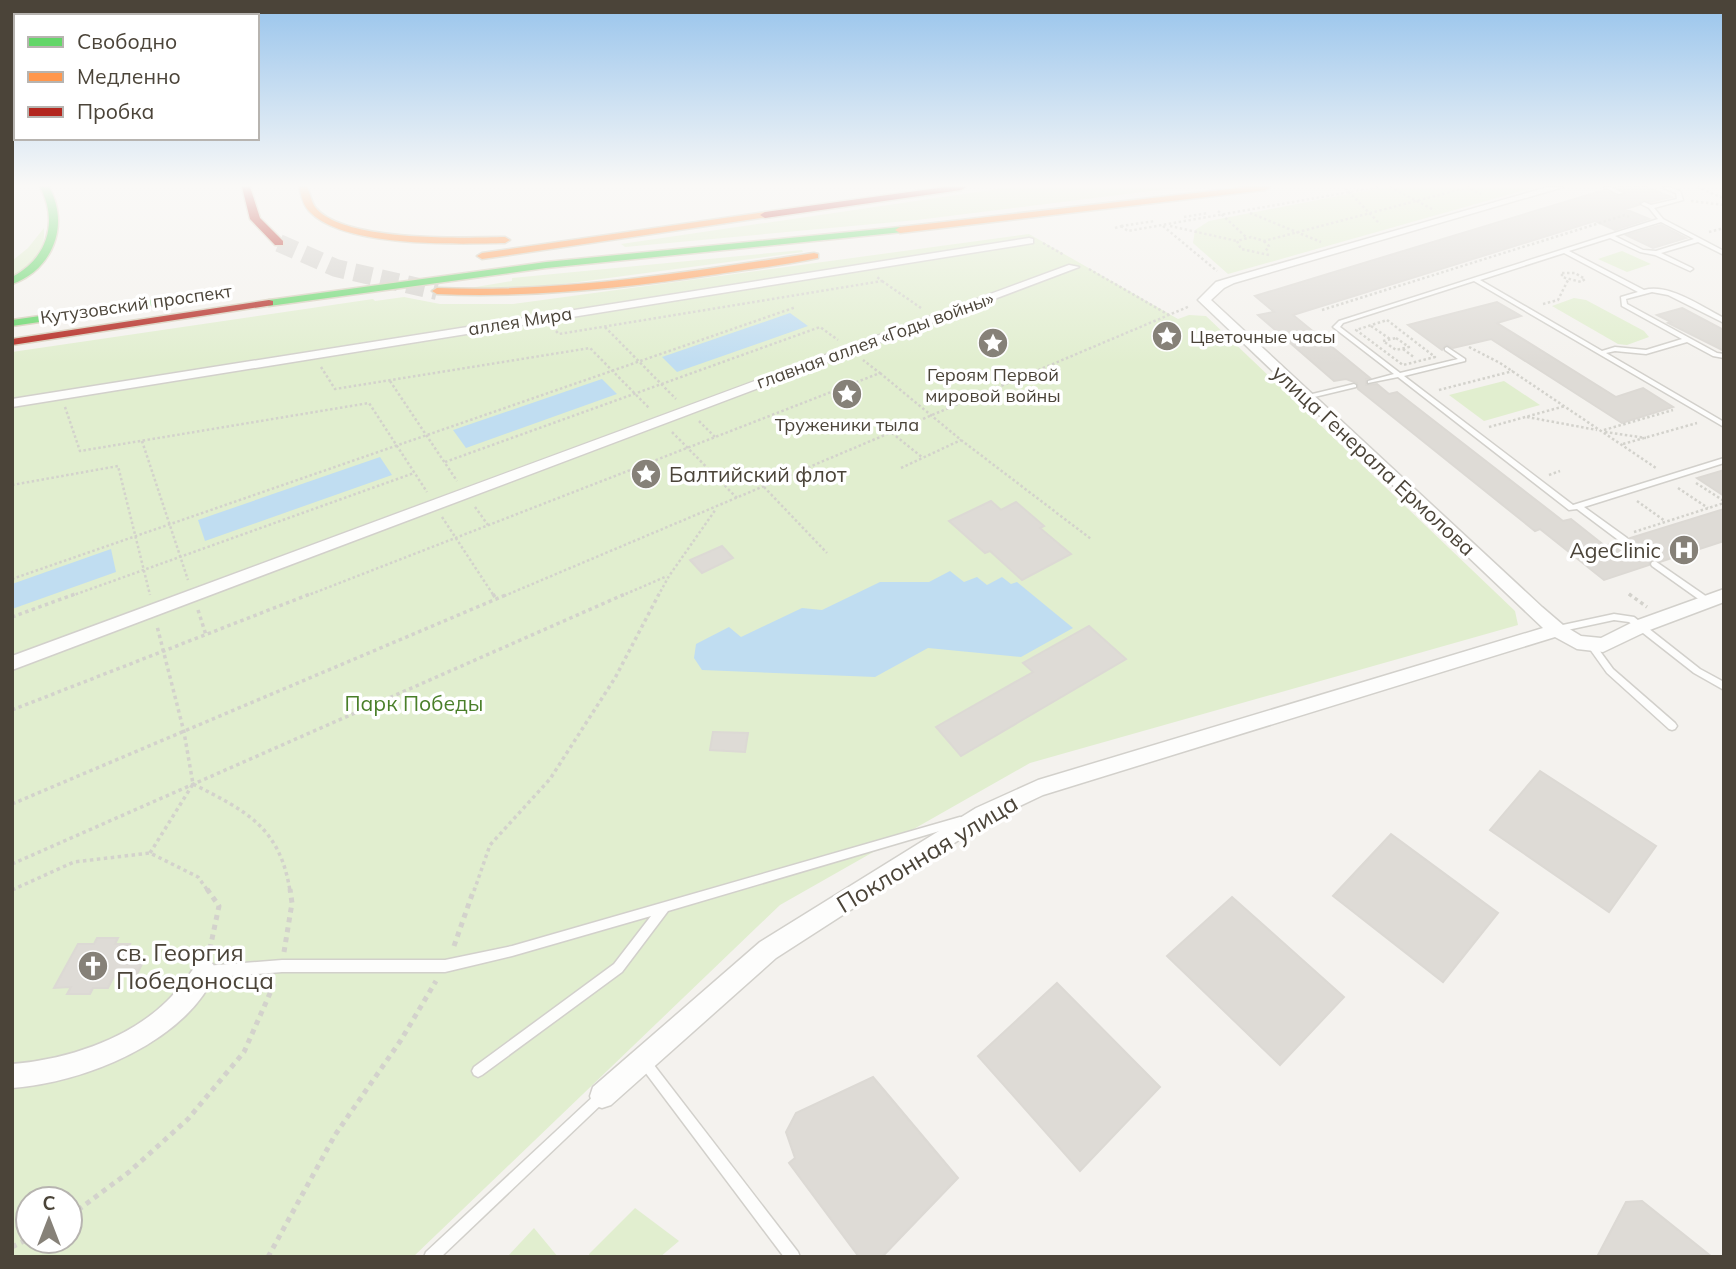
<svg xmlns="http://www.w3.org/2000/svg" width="1736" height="1269" font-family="Mulish,sans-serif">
<rect width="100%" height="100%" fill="#f4f2ee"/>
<!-- green -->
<g fill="#e1eecf" fill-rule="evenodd">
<polygon points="1011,187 1183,187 917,220 625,247 621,244"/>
<polygon points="1385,187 1536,187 1228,274 1193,243 1195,230 1209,221"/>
<path d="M44,228C45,258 34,260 12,278V261L28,248Z"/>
<path d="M1029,234L1178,319L1189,315L1206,316L1515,611L1518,625L1030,763L780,905L413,1257H12V352L373,299L375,301L404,297L440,304H513ZM28,1199H70V1241H28Z"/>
<polygon points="802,250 803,252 541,287 464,289 512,281 512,278"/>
<polygon points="1622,251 1651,264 1627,272 1598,259"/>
<polygon points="1574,298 1586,300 1644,331 1649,337 1627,345 1618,344 1552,306"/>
<polygon points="1504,381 1540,405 1484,421 1449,395"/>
<polygon points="635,1208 679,1241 660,1257 590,1257 589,1254"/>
<polygon points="534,1228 558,1257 507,1257"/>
</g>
<!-- water -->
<g fill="#c0ddf1">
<polygon points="790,313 808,326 677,372 662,357"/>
<polygon points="602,379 617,394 466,448 453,430"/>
<polygon points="380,457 392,475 205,541 198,520"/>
<polygon points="111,549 116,572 12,609 12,584"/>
<polygon points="950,571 964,582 977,577 987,585 1002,577 1011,584 1017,582 1073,628 1021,657 928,648 875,677 702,670 694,658 696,644 729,627 741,637 802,608 822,610 880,582 929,582"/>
</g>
<!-- building -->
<g fill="#dedbd6" stroke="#dcd9d4" stroke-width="2">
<polygon points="1615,187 1648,187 1671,197 1651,202 1643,200 1639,205 1625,209 1649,219 1615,230 1595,221 1293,315 1370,378 1366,379 1366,385 1377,384 1389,394 1397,392 1563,521 1571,519 1605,546 1617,542 1627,545 1630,538 1724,509 1724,541 1660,562 1654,559 1650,561 1649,565 1604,580 1540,529 1535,531 1358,389 1357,383 1346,379 1334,381 1258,315 1274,312 1255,296 1604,190 1617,196 1625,194 1624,191"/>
<polygon points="1661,225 1686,238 1653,248 1626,235"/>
<polygon points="1497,302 1521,316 1497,323 1616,397 1643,388 1673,407 1622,423 1491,339 1453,348 1446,345 1442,350 1408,325"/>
<polygon points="1682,308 1724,330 1724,351 1668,323 1671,322 1657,315"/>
<polygon points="1724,470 1724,496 1697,478"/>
<polygon points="991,501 1001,510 1016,502 1044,526 1040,528 1071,554 1022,580 990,551 985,553 949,521"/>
<polygon points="722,546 733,558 702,573 690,560"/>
<polygon points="1089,626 1126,659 961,756 936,727 1033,672 1023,663"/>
<polygon points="713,732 748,733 745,752 710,750"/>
<polygon points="1540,771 1656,846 1609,912 1490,830"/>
<polygon points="1391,834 1498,913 1443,982 1333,896"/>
<polygon points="1232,897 1344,997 1280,1065 1167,956"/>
<polygon points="97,938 118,938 115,944 130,944 124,956 146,956 137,974 115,974 108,988 93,988 90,994 67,994 71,987 54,988 78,944 94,944"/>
<polygon points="1057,983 1160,1087 1080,1171 978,1056"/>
<polygon points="873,1077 958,1178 882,1257 859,1257 789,1163 795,1158 786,1132 796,1113"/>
<polygon points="1642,1201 1712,1257 1597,1257 1626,1202"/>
</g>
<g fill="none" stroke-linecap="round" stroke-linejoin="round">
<!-- primary-tunnel -->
<polyline stroke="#d2cfca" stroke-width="18" stroke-dasharray="18 9" stroke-linecap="butt" points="279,243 336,268 437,291"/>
<!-- lane casing -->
<g stroke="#d2d0cb" stroke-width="3">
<g id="lane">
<polygon points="1604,187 1610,187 1623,193 1618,194"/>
<path d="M1664,187H1669L1680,191L1683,200L1654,208L1663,219L1724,251V255L1698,242L1661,253L1692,268L1693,269L1690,271L1655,255L1640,252L1610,238L1569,251L1644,290C1669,283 1702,307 1724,318V323L1668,295L1652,292L1626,299L1627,304L1717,353L1724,354V358L1713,356L1687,342L1646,354L1615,351L1606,353L1724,422V427L1474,281L1343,323L1340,327L1400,373L1458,359L1445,350V348L1447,347L1465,359V361L1404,376L1573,505L1724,458V463L1584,507L1627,538L1628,540L1627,542H1621L1577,509L1569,510L1398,377L1368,383V381L1394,374L1333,327L1339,321L1658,219L1649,208L1641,204L1644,202L1651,205L1677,199L1676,193L1664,188ZM1661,222L1694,239L1656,251L1643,250L1615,236ZM1564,253L1638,292L1621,297L1622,306L1682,339L1646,350L1615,347L1602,351L1480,280Z"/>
<polygon points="1354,384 1356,385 1356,387 1306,399 1303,397 1304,396"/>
<polygon points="1655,561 1710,599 1711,601 1710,603 1704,603 1652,566 1651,564 1652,562"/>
<polygon points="1614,614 1634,617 1700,669 1724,682 1724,690 1694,673 1629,622 1614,620 1558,632 1554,629 1558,626"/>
<polygon points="1591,642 1594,643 1613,669 1675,723 1677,726 1675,729 1672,730 1669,729 1607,673 1587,645 1588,643"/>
<polygon points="960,817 964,818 965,821 964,824 960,825 668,911 622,972 482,1075 478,1077 474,1075 472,1071 474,1067 614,964 651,916 512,956 445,972 282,972 205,978 201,976 199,972 201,968 205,966 282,960 445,960 512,946"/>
<polygon points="643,1054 647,1056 798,1252 800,1257 784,1257 639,1064 637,1060 639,1056"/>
<polygon points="601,1091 605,1093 607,1097 605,1101 441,1257 424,1257 426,1252 597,1093"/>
</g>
</g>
<!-- street casing -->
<g stroke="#d2d0cb" stroke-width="3">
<g id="street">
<polygon points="1548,187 1563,187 1234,283 1224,288 1211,300 1542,607 1563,625 1581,636 1601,638 1635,621 1724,589 1724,602 1647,631 1603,652 1577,649 1555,637 1043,795 990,820 776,958 611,1105 602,1108 593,1105 590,1096 593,1087 760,942 976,808 1038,780 1543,628 1198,300 1216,282 1226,279"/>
<polygon points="1029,238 1033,239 1033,243 12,407 12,399"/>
<path d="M1069,265L1079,267L12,670V656C364,526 715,395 1069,265Z"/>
<path d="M205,961L213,964L216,972C187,1042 83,1083 12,1088V1064C65,1060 127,1040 166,1002C178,991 187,977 197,964Z"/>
</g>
</g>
<!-- fast casing -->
<g stroke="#d6cebb" stroke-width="3">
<g id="fast">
<path d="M40,187H49C70,224 53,270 12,284V277C47,259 59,222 40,187Z"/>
<polygon points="900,227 905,230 903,232 546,268 269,306 264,303 269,300 546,262"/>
<polygon points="166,298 170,299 170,303 12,326 12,320"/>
</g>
</g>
<!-- slow casing -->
<g stroke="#d6cebb" stroke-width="3">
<g id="slow">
<path d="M299,187H307C310,193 311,201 315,207C342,242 463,238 505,237L510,240L505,243C458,244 343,248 309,211C303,205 301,195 299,187Z"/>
<polygon points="1247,187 1270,187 1265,190 900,233 895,230 900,227"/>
<polygon points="765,212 770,215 768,217 482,259 477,256 482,253"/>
<path d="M814,253L818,254V258C785,265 751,269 718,274C624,288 532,298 437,294L432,291L437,288C565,293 688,272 814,253Z"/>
</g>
</g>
<!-- jam casing -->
<g stroke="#d6cebb" stroke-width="3">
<g id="jam">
<polygon points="242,187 250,187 260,218 283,241 283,245 275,245 250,219"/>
<polygon points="945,187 966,187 961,190 765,218 760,215 765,212"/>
<polygon points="269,300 273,301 273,305 12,345 12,339"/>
</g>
</g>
<!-- path-far2 -->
<g stroke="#d3d2cc" stroke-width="2.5" stroke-dasharray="2.5 2.5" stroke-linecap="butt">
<polyline points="1390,187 1434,210"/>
<polyline points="1466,187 1481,194"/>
<polyline points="1697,187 1723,198"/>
<polyline points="1345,188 1380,224"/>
<polyline points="1691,201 1724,205"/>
<polyline points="1218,211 1246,237"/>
<polyline points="1250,213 1321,242"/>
<polyline points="1184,217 1208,213"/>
<polyline points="1121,226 1128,231 1378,187"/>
<polyline points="1121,226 1155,221"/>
<polyline points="1163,226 1217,271"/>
<polyline points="1170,226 1237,241"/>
<polyline points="1115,228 1122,226"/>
<polyline points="1709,232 1724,228"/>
<polyline points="1264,241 1269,246 1265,252"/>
<polyline points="1043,243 1064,255"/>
<polyline points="1269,255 1241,249 1237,241 1251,237 1264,241 1469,187"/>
<polyline points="1089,269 1169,315"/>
<polygon points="1562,273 1575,273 1585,279 1581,282 1562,277"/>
<polyline points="882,281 921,308"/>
<polyline points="1543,304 1558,300 1568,280"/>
<polyline points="1322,310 1625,215 1629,217"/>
<polygon points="1387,320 1435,357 1403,365 1356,330"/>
<polyline points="1371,326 1390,339"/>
<polyline points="605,327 676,399"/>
<polyline points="556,331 559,334 882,281 877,277"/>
<polygon points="1396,338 1409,347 1396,350 1383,341"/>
<polyline points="1469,347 1500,363 1656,468"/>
<polyline points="1403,349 1415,358"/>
<polyline points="321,367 335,389 590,348 650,409"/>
<polyline points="880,373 961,440 1091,539"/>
<polyline points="390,381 457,481"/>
<polyline points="1439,390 1513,371"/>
<polyline points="65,407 80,451 369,403 427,492"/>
<polyline points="1527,417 1597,430"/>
<polyline points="699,421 715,437"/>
<polyline points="1489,427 1565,406"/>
<polyline points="1604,430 1673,410"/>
<polyline points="672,432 737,498"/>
<polyline points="1605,432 1646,438"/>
<polyline points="892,433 923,458"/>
<polyline points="142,441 188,580"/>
<polyline points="1623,444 1697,423"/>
<polyline points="445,462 820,327 838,340"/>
<polyline points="901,468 961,440"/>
<polyline points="1549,475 1560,471"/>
<polyline points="1696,483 1724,501"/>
<polyline points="12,485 118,466 150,595"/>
<polyline points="764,487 827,553"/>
<polyline points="1678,488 1708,508"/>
<polyline points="1637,501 1665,521"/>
<polyline points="475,507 488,525"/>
<polyline points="442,517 494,596"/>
<polyline points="1634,532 1724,503"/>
<polyline points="12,579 796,307"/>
<polyline points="1629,594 1632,596"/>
<polyline points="71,596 414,473"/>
<polyline points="306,596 880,373 863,360"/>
<polyline points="504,596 1190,306"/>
<polyline points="621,596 667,576"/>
<polyline points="658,596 669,576 716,509"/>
</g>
<!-- path-far1 -->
<g stroke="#d3d2cc" stroke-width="3.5" stroke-dasharray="3.5 3.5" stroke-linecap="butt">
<polyline points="493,594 497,600"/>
<polyline points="1629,594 1647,607"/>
<polyline points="198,610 206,635"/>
<polyline points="12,617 75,594"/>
<polyline points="12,710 310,594"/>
<path d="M193,784C246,811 280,827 290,891"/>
<polyline points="12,804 508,594"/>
<polyline points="150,853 193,784 184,732 157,626"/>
<polyline points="12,864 625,594"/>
<polyline points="12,890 74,862 150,853 198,877 208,891"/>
<polyline points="474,891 490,845 550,779 615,678 659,594"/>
</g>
<!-- path -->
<g stroke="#d3d2cc" stroke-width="5" stroke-dasharray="5 5" stroke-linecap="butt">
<polyline points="207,889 219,906 209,953"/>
<polyline points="454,946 474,889"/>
<polyline points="284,952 292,903 290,889"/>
<polyline points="70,1216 129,1172 188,1119 244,1052 275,982"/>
<polyline points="12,1247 28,1239"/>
<polyline points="268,1257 335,1135 401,1040 436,981"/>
</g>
<!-- lane -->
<use href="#lane" fill="#fdfdfc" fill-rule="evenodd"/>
<!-- street -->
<use href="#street" fill="#fdfdfc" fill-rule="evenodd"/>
<!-- fast -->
<use href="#fast" fill="#63d668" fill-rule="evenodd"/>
<!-- slow -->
<use href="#slow" fill="#ff974d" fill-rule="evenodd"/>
<!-- jam -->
<use href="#jam" fill="#b3261e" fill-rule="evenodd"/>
</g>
<!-- sky -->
<linearGradient id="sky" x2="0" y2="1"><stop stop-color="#98c4ec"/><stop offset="0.51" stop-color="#faf9f7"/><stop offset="1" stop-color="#faf9f7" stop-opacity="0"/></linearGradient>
<rect width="1736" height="364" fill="url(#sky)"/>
<!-- icons -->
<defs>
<g id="sight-disc" transform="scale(1.575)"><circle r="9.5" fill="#868178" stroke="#fff"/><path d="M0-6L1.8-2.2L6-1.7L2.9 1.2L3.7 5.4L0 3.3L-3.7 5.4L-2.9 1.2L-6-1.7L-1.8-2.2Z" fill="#fff"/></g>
<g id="hospital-disc" transform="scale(1.575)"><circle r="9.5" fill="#868178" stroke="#fff"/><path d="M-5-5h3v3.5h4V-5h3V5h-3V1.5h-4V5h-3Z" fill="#fff"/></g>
<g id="church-disc" transform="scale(1.575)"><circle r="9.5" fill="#868178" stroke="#fff"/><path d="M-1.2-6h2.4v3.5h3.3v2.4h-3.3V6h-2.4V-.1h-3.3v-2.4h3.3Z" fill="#fff"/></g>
</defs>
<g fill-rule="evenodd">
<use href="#sight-disc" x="1167" y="336"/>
<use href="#sight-disc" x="993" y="343"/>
<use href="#sight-disc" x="847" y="394"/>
<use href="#sight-disc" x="646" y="474"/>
<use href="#hospital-disc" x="1684" y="550"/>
<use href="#church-disc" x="93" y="966"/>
</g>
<g text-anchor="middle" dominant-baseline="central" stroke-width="7" stroke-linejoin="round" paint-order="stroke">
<!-- far-street labels -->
<g font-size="18" fill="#4b4439" stroke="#fff">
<text transform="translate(136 304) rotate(-8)">Кутузовский проспект</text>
<text transform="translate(520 321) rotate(-9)">аллея Мира</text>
<text transform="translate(875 340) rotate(-20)">главная аллея «Годы войны»</text>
</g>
<!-- far-poi labels -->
<g font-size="18" fill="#4b4439" stroke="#fff">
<text x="1190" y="336" text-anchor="start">Цветочные часы</text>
<text x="993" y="374">Героям Первой<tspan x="993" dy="21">мировой войны</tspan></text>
<text x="847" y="424">Труженики тыла</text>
</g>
<!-- street labels -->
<g font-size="21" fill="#4b4439" stroke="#fff">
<text transform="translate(1374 460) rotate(43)">улица Генерала Ермолова</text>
</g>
<!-- poi labels -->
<g font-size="21" fill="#4b4439" stroke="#fff" text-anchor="start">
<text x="669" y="474">Балтийский флот</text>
<text x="1661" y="550" text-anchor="end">AgeClinic</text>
</g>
<!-- park labels -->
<g font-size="21" fill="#4a7f2a" stroke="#fff">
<text x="414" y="703">Парк Победы</text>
</g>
<!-- near-street labels -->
<g font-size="24" fill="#4b4439" stroke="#fff">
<text transform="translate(927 853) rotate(-31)">Поклонная улица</text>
</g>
<!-- near-poi labels -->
<g font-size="24" fill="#4b4439" stroke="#fff" text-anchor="start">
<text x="116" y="952">св. Георгия<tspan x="116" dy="28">Победоносца</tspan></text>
</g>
</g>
<!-- border -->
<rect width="1736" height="1269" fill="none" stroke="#4b4439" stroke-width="28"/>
<!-- legend -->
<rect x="14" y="14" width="245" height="126" fill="#ffffff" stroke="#b7b4b0" stroke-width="2"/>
<rect x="28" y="37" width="35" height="10" fill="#63d668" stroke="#b7b4b0" stroke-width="2"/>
<text x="77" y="49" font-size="21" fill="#4b4439">Свободно</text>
<rect x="28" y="72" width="35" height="10" fill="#ff974d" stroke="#b7b4b0" stroke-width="2"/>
<text x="77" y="84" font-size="21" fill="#4b4439">Медленно</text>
<rect x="28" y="107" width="35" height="10" fill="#b3261e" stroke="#b7b4b0" stroke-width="2"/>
<text x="77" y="119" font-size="21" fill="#4b4439">Пробка</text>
<!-- north arrow -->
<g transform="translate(49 1220)"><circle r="33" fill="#ffffff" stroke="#b7b4b0" stroke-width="2"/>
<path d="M0-5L12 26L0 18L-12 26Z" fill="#868178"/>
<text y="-10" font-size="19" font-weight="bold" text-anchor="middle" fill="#4b4439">С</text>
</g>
</svg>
